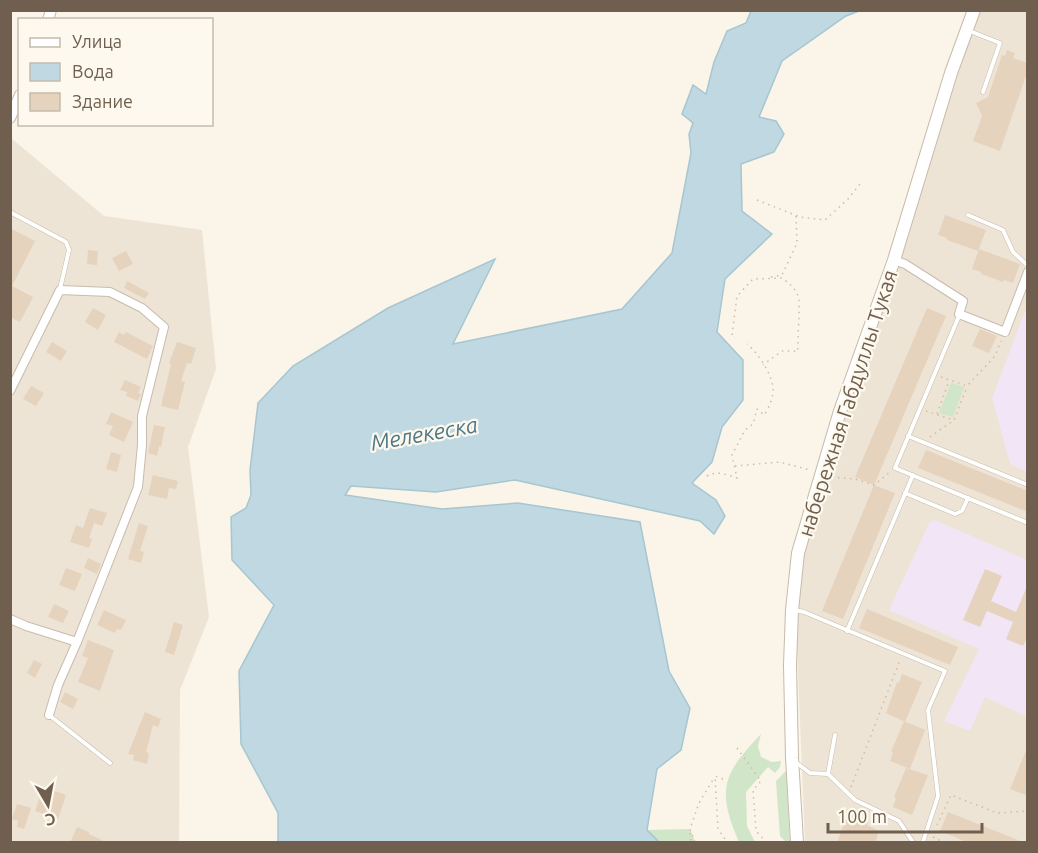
<svg xmlns="http://www.w3.org/2000/svg" width="1038" height="853" font-family="Ubuntu,sans-serif">
<rect width="100%" height="100%" fill="#faf5e8"/>
<!-- residential -->
<g fill="#ede4d5">
<polygon points="980,11 1027,11 1027,842 805,842 796,624 803,558 845,412 896,269 957,77"/>
<polygon points="11,138 104,216 202,230 216,369 188,447 209,617 180,690 179,842 11,842"/>
</g>
<!-- education -->
<g fill="#f2e5f6">
<polygon points="1027,306 1027,472 1010,464 992,398"/>
<polygon points="935,520 1027,560 1027,717 985,697 970,731 944,721 979,649 889,610 930,521"/>
</g>
<!-- green -->
<g fill="#d1e6c8">
<polygon points="951,383 964,387 953,417 939,413"/>
<path d="M761,734L758,746L761,757L772,762L781,761L780,767L775,773L768,767L746,792L747,826L755,842H739C716,789 723,774 761,734Z"/>
<polygon points="786,771 790,842 786,842 780,836 776,781"/>
<polygon points="690,829 695,842 659,842 647,830"/>
</g>
<!-- water -->
<polygon fill="#bfd8e1" stroke="#a7c6d1" stroke-width="1.5" points="751,11 859,11 846,16 782,61 759,117 776,121 784,134 774,152 741,164 742,211 772,234 725,279 717,332 743,360 743,400 722,427 712,462 692,483 716,500 725,516 714,534 700,521 515,480 436,492 351,486 345,495 442,509 518,503 640,522 669,671 690,708 681,750 657,769 647,830 659,842 278,842 278,813 241,744 239,671 274,605 232,560 231,517 246,508 251,495 250,470 258,403 293,366 388,308 495,259 453,344 622,309 672,253 691,153 689,134 693,123 682,114 693,85 706,94 714,62 727,31 746,23"/>
<!-- building -->
<g fill="#e6d3be">
<polygon points="1007,50 1015,53 1013,58 1028,63 1028,70 1000,151 973,141 982,116 976,103 988,97 1002,55 1005,56"/>
<polygon points="945,215 986,230 978,251 947,240 947,238 938,235"/>
<polygon points="10,228 35,241 12,286 33,297 20,322 10,317"/>
<polygon points="979,249 1020,264 1013,283 1004,280 1003,282 981,274 981,272 972,269"/>
<polygon points="88,250 98,251 97,265 87,264"/>
<polygon points="126,251 133,264 119,271 112,258"/>
<polygon points="127,281 149,293 145,299 124,288"/>
<polygon points="93,308 106,315 98,330 85,322"/>
<polygon points="927,308 946,316 874,485 855,477"/>
<polygon points="980,329 997,336 989,353 972,346"/>
<polygon points="119,332 124,335 126,332 153,346 147,359 114,342"/>
<polygon points="52,342 67,351 61,361 46,352"/>
<polygon points="177,342 196,348 191,364 187,363 181,381 185,382 178,410 161,406 171,364 169,363"/>
<polygon points="125,380 141,387 138,393 141,394 138,401 126,396 127,392 120,390"/>
<polygon points="31,386 44,393 36,406 23,399"/>
<polygon points="111,412 133,422 124,442 109,435 113,426 106,424"/>
<polygon points="154,425 165,427 161,447 159,446 157,456 148,453"/>
<polygon points="926,450 1028,491 1028,512 918,468"/>
<polygon points="111,452 121,455 117,472 106,469"/>
<polygon points="153,475 178,481 176,489 169,488 167,499 148,495"/>
<polygon points="874,485 895,493 843,619 822,611"/>
<polygon points="90,508 107,513 102,526 94,523 89,538 92,539 89,548 70,542 76,525 83,528"/>
<polygon points="139,523 148,526 140,551 144,552 141,563 128,559"/>
<polygon points="88,558 101,564 97,574 84,568"/>
<polygon points="66,568 82,574 75,591 59,585"/>
<polygon points="985,569 1002,576 991,601 1016,612 1028,584 1028,636 1023,646 1006,639 1013,622 987,611 980,627 963,620"/>
<polygon points="54,604 69,611 63,623 48,617"/>
<polygon points="867,609 958,647 950,665 859,628"/>
<polygon points="104,610 126,620 121,630 117,629 115,633 97,625"/>
<polygon points="174,622 183,625 174,655 165,652"/>
<polygon points="88,640 114,650 100,691 78,682 88,658 82,656"/>
<polygon points="34,660 42,664 35,678 27,673"/>
<polygon points="902,674 922,682 905,722 886,713 897,682 899,683"/>
<polygon points="65,692 78,699 73,709 60,702"/>
<polygon points="145,712 161,719 158,727 153,725 146,752 149,753 147,764 133,760 134,755 128,754"/>
<polygon points="904,721 925,730 910,769 890,761 893,753 891,752"/>
<polygon points="1027,748 1028,748 1028,796 1010,789"/>
<polygon points="906,768 928,775 912,815 893,807 896,798 894,797"/>
<polygon points="50,789 66,795 58,819 35,811 41,793 48,795"/>
<polygon points="17,804 31,808 24,829 17,827 18,821 12,819"/>
<polygon points="948,812 1023,842 1023,843 968,843 955,837 940,831"/>
<polygon points="848,813 868,822 867,825 879,831 875,843 837,843"/>
<polygon points="77,827 89,832 89,834 108,843 70,843"/>
</g>
<g fill="none" stroke-linecap="round" stroke-linejoin="round">
<!-- service casing -->
<g stroke="#c7bcad" stroke-width="5">
<g id="service">
<polyline points="967,30 1000,43 983,92"/>
<polyline points="10,212 66,242 69,250 60,289"/>
<polyline points="968,215 1003,230 1013,252 1028,266"/>
<polyline points="959,316 895,468 1028,523"/>
<polyline points="908,436 1028,485"/>
<polyline points="905,493 955,514 962,511 968,498"/>
<polyline points="795,610 804,612 945,671 928,710 938,796 923,842"/>
<polyline points="847,631 913,475"/>
<polyline points="49,715 110,763"/>
<polyline points="794,761 810,773 828,774 855,800 899,821 913,842"/>
<polyline points="828,774 835,735"/>
</g>
</g>
<!-- minor casing -->
<g stroke="#c7bcad" stroke-width="10">
<g id="minor">
<polyline points="894,260 905,264 963,301 959,314 1005,332 1028,272"/>
<polyline points="10,391 60,290 110,292 142,308 164,327 142,416 142,445 138,487 77,642 58,685 49,715"/>
<polyline points="10,619 26,626 77,642"/>
</g>
</g>
<!-- tertiary casing -->
<g stroke="#c7bcad" stroke-width="12">
<g id="tertiary">
<polyline points="48,20 51,10"/>
<polyline points="10,118 20,95"/>
</g>
</g>
<!-- secondary casing -->
<g stroke="#c7baa9" stroke-width="14">
<polyline id="secondary" points="797,842 792,758 790,665 792,610 798,553 840,411 894,260 951,73 974,10"/>
</g>
<!-- path -->
<g stroke="#d0bba7" stroke-width="1.5" stroke-dasharray="1.5 4.5" stroke-linecap="butt">
<polyline points="757,200 800,217 825,220 848,199 860,184"/>
<polyline points="771,277 782,275 797,243 796,216"/>
<path d="M732,335L737,296L753,279L782,278C789,283 795,288 798,296C801,302 797,340 798,351H782L763,365"/>
<polyline points="941,377 967,386 995,356 1001,341"/>
<polyline points="926,411 953,420"/>
<polyline points="937,414 949,381"/>
<polyline points="930,437 954,420 967,387"/>
<polyline points="735,466 780,462 810,470"/>
<path d="M707,476C717,470 727,475 737,478L732,455L745,430L753,424L757,409L764,415C769,408 774,396 773,388C772,374 758,353 747,344"/>
<polyline points="832,477 855,479 874,485 890,472"/>
<polyline points="737,748 761,781 753,790 756,831 766,842"/>
<polyline points="723,779 715,776 718,829 727,842"/>
<polyline points="851,787 900,660"/>
<polyline points="937,825 951,795 997,813 1028,811"/>
<polyline points="690,833 691,842"/>
<polyline points="933,837 943,842"/>
<polyline points="695,842 690,829 699,803 714,778"/>
</g>
<!-- service -->
<use href="#service" stroke="#fff" stroke-width="4"/>
<!-- minor -->
<use href="#minor" stroke="#fff" stroke-width="8"/>
<!-- tertiary -->
<use href="#tertiary" stroke="#fff" stroke-width="10"/>
<!-- secondary -->
<use href="#secondary" stroke="#fff" stroke-width="12"/>
</g>
<g text-anchor="middle" dominant-baseline="central" stroke-width="4.5" stroke-linejoin="round" paint-order="stroke">
<!-- street labels -->
<g font-size="21" fill="#705f4f" stroke="#fdf9ee">
<text transform="translate(847 403) rotate(-72)">набережная Габдуллы Тукая</text>
</g>
<!-- water labels -->
<g font-size="22" font-style="italic" fill="#4f7887" stroke="#fdf9ee">
<text transform="translate(424 433) rotate(-10)">Мелекеска</text>
</g>
</g>
<!-- border -->
<rect width="1038" height="853" fill="none" stroke="#705f4f" stroke-width="24"/>
<!-- legend -->
<rect x="18" y="18" width="195" height="108" fill="#fdf9ee" stroke="#c5bbae" stroke-width="1.5"/>
<rect x="30" y="38" width="30" height="9" fill="#ffffff" stroke="#c5bbae" stroke-width="1.5"/>
<text x="72" y="48" font-size="18" fill="#705f4f">Улица</text>
<rect x="30" y="63" width="30" height="18" fill="#bfd8e1" stroke="#c5bbae" stroke-width="1.5"/>
<text x="72" y="78" font-size="18" fill="#705f4f">Вода</text>
<rect x="30" y="93" width="30" height="18" fill="#e6d3be" stroke="#c5bbae" stroke-width="1.5"/>
<text x="72" y="108" font-size="18" fill="#705f4f">Здание</text>
<!-- north arrow -->
<g transform="translate(48 805) rotate(170)" stroke="#fdf9ee" stroke-width="4.5" paint-order="stroke">
<path d="M0-4.5L10 22L0 15L-10 22Z" fill="#705f4f"/>
<text y="-9" font-size="16" font-weight="bold" text-anchor="middle" fill="#705f4f">С</text>
</g>
<!-- scale -->
<path d="M828 823v9h154v-9" fill="none" stroke="#705f4f" stroke-width="3"/>
<text x="837" y="823" font-size="18" fill="#705f4f" stroke="#fdf9ee" stroke-width="4.5" paint-order="stroke">100 m</text>
</svg>
